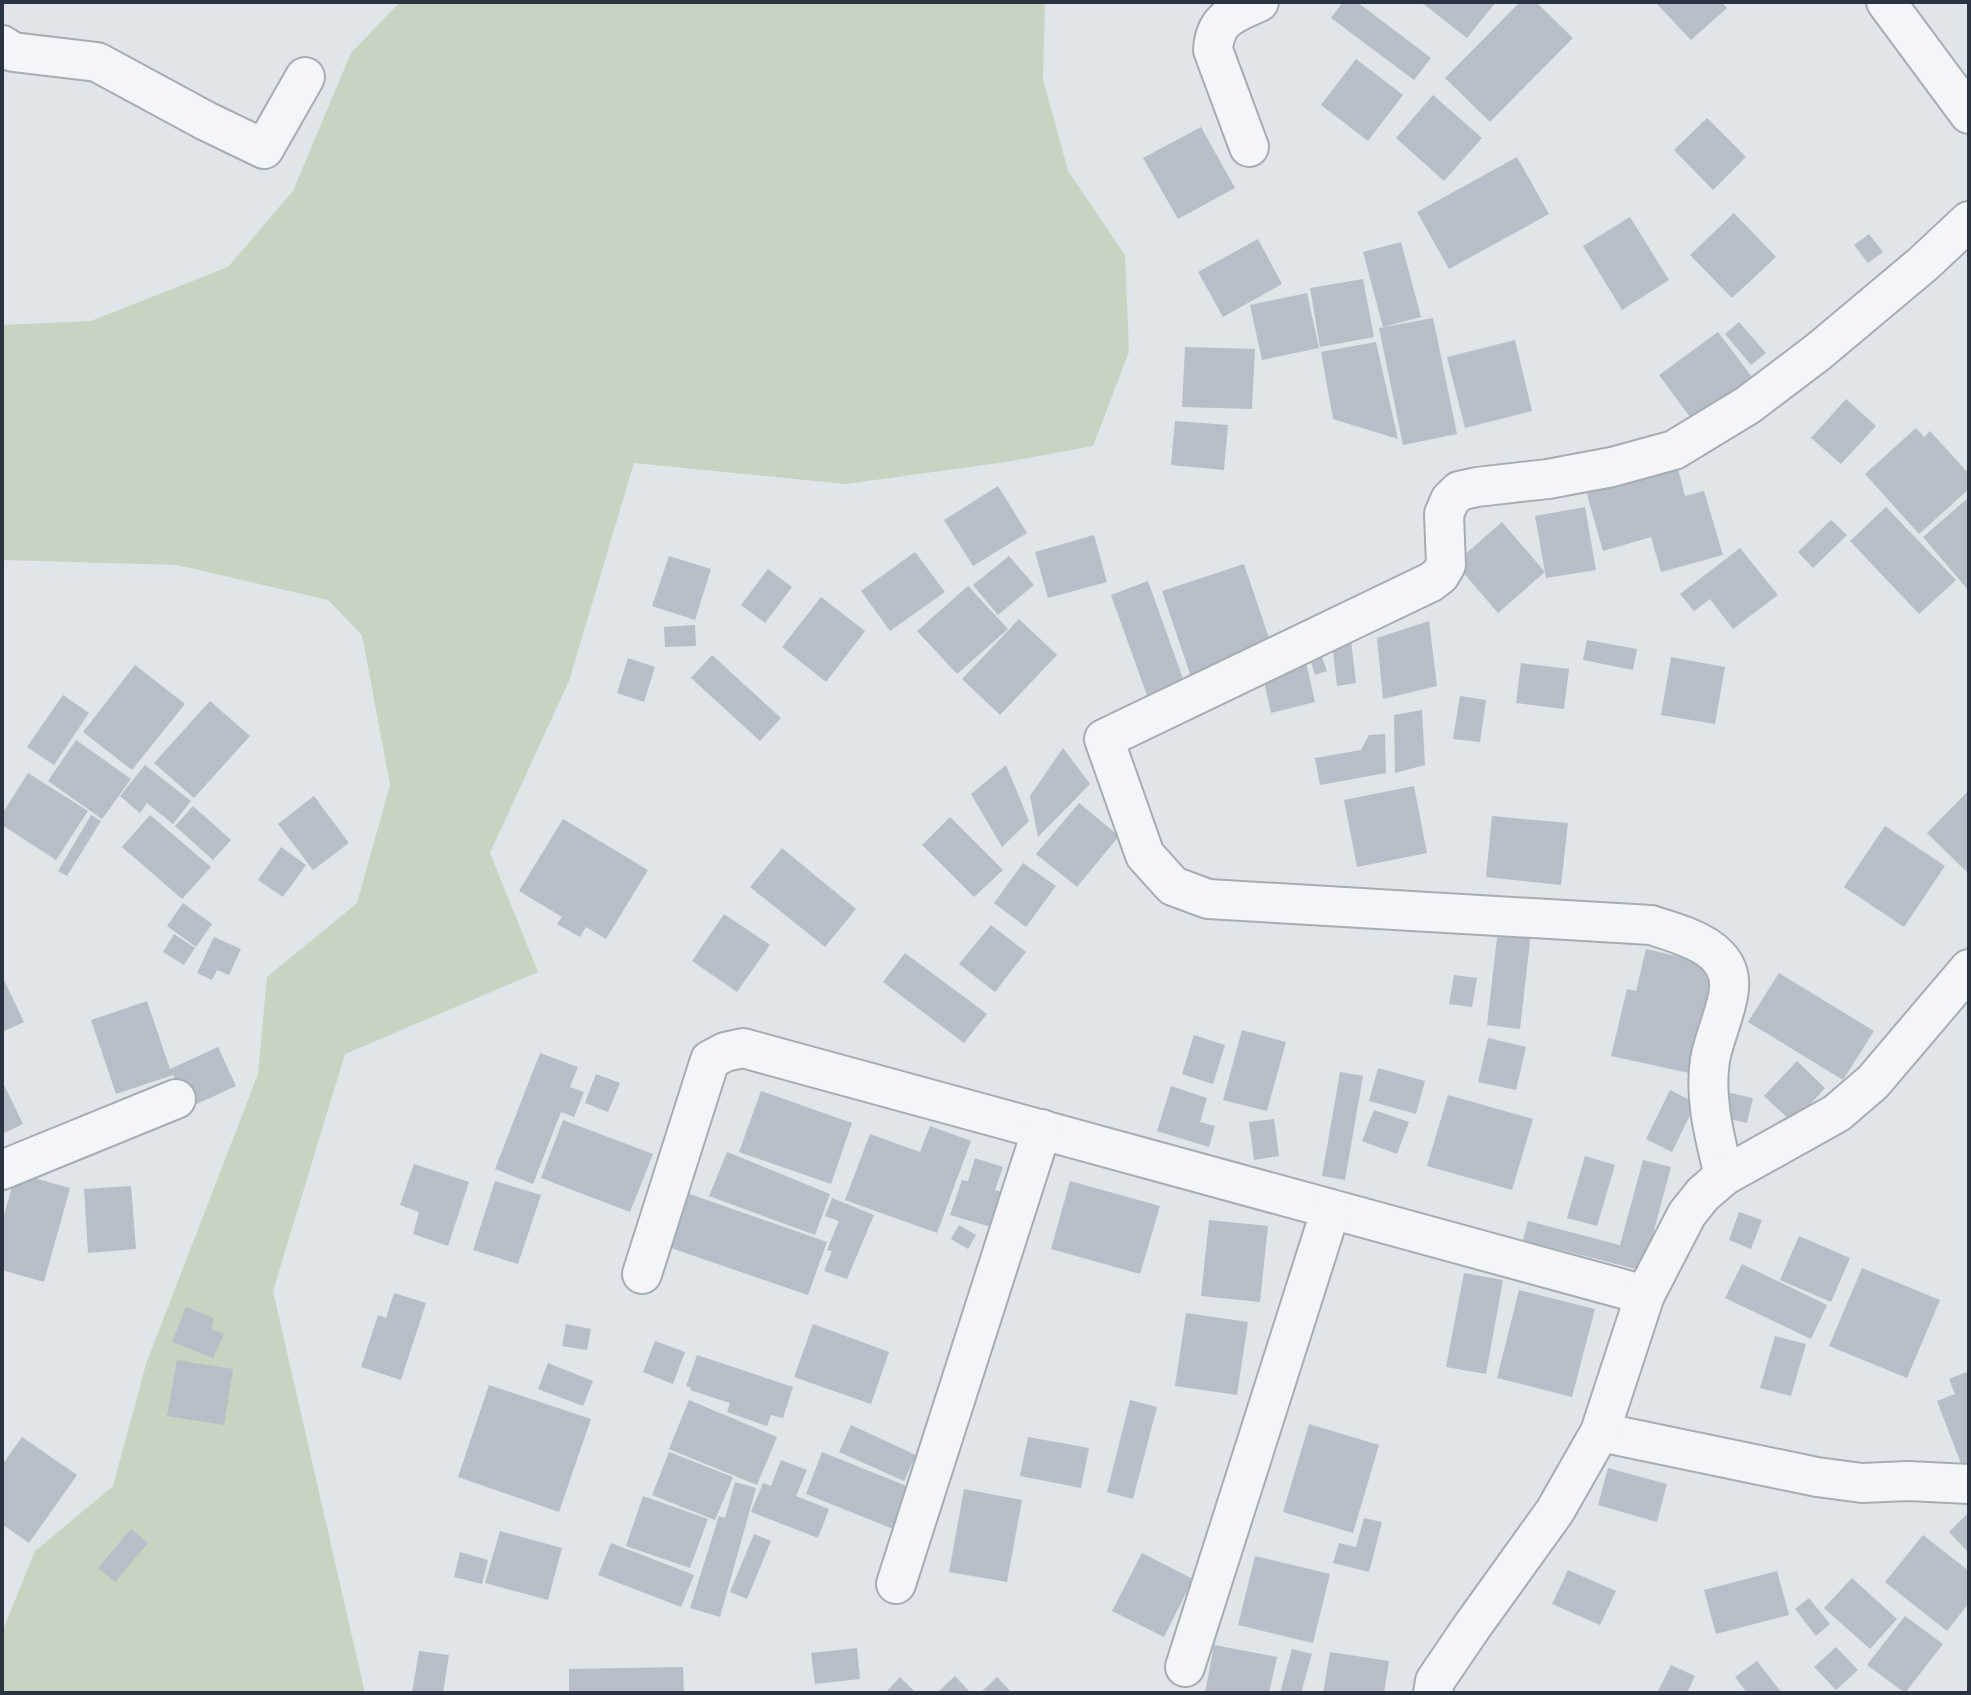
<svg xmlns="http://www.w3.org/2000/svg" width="1971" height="1695" font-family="'Fira Sans Condensed',sans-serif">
<rect width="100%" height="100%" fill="#e0e5ea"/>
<!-- green -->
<polygon fill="#c7d4c1" points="400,2 1045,2 1043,79 1068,171 1125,255 1129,352 1093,446 1006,462 846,484 634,463 569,681 490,853 538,972 345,1054 273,1291 365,1693 2,1693 2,1632 35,1551 113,1486 146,1364 258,1074 267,977 357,903 390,785 362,635 328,600 177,565 2,560 2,325 91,321 228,267 293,191 351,53"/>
<!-- building -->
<g fill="#b8bec7">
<polygon points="1343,2 1357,2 1431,58 1414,80 1331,18"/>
<polygon points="1421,2 1496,2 1467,38"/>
<polygon points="1520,2 1536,2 1573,38 1490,122 1445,78"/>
<polygon points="1655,2 1721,2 1727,8 1691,40"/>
<polygon points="1356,59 1403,95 1368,141 1321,105"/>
<polygon points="1433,95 1482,138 1444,181 1396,138"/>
<polygon points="1707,118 1746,157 1713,190 1674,150"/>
<polygon points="1201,127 1235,188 1178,219 1143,158"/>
<polygon points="1517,157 1549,214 1449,269 1417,212"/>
<polygon points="1734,213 1776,257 1732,298 1690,255"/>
<polygon points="1630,217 1669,280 1622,310 1583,246"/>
<polygon points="1869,234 1883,252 1868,263 1854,245"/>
<polygon points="1258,239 1282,284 1223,317 1198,272"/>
<polygon points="1401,242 1421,317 1383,327 1363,252"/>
<polygon points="1363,279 1374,337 1320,347 1310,288"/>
<polygon points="1307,293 1319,348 1262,360 1250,305"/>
<polygon points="1433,318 1457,434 1403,445 1379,328"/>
<polygon points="1739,322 1766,353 1751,365 1725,334"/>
<polygon points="1718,332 1752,377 1693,421 1659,375"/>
<polygon points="1515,340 1532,411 1465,428 1447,357"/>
<polygon points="1376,342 1398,439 1333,419 1321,352"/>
<polygon points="1185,347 1255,349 1252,409 1182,407"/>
<polygon points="1846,399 1876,426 1841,464 1811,438"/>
<polygon points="1175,421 1228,425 1224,470 1171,465"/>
<polygon points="1916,428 1924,437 1930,431 1969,474 1969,489 1919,534 1865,474"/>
<polygon points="1677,465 1685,496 1704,491 1723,555 1661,572 1651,537 1603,551 1586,491"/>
<polygon points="998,486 1027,533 973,566 944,520"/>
<polygon points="1969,497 1969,591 1923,537"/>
<polygon points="1585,507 1596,570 1546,578 1545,572 1498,613 1455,563 1502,522 1545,572 1535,516"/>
<polygon points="1886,507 1956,580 1919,614 1850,541"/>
<polygon points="1831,520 1847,535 1813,568 1798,552"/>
<polygon points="1094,535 1107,582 1048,598 1035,552"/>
<polygon points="1740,548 1778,595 1733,629 1710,599 1694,611 1680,594"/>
<polygon points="915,552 945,592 890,631 861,591"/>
<polygon points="669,556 711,569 695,620 652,606"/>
<polygon points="1009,556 1034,585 998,615 973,585"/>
<polygon points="1244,564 1274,653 1192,680 1162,591"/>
<polygon points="768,569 792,587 765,623 741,605"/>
<polygon points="1148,581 1186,687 1149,701 1111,595"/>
<polygon points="968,586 1008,629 957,674 917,631"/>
<polygon points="821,597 865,631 826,682 782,647"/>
<polygon points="1019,619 1057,655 1000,715 962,679"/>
<polygon points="1429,621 1437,686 1383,699 1377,638"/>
<polygon points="695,625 696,646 665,647 664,627"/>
<polygon points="1351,640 1356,683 1337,686 1332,642"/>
<polygon points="1587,640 1637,649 1633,670 1583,660"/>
<polygon points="1320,652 1327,671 1315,675 1309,656"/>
<polygon points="712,655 781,718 760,741 691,678"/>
<polygon points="1671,657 1725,667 1715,724 1661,715"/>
<polygon points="628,658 655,667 644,702 617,693"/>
<polygon points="1305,658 1315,702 1271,713 1261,667"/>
<polygon points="1521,663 1569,669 1564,709 1516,703"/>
<polygon points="135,665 185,704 132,770 83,732"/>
<polygon points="63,695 89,713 54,765 27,747"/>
<polygon points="1460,696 1486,700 1480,742 1453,739"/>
<polygon points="210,701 250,736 194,798 154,763"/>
<polygon points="1422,710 1425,765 1395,773 1394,715"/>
<polygon points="1385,734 1386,773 1320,785 1315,758 1361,750 1369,735"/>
<polygon points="76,740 131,779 102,819 48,781"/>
<polygon points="1063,748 1090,784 1038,837 1030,796"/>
<polygon points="145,765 191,801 173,824 147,803 140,813 120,796"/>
<polygon points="1006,765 1029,821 1002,847 971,794"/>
<polygon points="28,773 88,811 56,860 2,825 2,814"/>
<polygon points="1414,786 1427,853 1357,867 1344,800"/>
<polygon points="1969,790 1969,874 1927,833"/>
<polygon points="314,796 349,843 313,870 278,824"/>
<polygon points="1079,803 1119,836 1077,887 1036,854"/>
<polygon points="193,806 231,840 213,860 175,826"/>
<polygon points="91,815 101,821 67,876 58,871"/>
<polygon points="150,815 211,867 182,899 122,847"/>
<polygon points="1492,816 1568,823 1561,885 1486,877"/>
<polygon points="950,817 1003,870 974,897 922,845"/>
<polygon points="563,819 648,870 606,939 586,927 580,937 557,924 562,917 519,891"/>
<polygon points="1885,826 1945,866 1904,927 1844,887"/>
<polygon points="281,847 306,865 283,897 258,880"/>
<polygon points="782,848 856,909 825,947 750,887"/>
<polygon points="1023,863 1056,886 1026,927 994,903"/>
<polygon points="183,903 212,924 196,947 167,926"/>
<polygon points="724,914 770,945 737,992 692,961"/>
<polygon points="991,925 1026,952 995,992 959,964"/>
<polygon points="1498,929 1531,932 1520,1029 1487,1025"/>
<polygon points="174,934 195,948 184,965 163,952"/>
<polygon points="214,937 241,949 229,975 217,970 212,980 197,973"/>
<polygon points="1646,949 1724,967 1698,1075 1611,1056 1627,989 1636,991"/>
<polygon points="905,953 987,1014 964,1043 883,982"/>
<polygon points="1779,973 1874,1031 1843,1080 1748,1022"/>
<polygon points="1454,975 1477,978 1472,1007 1449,1004"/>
<polygon points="2,976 24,1022 2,1032"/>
<polygon points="147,1001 170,1069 218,1047 236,1086 188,1108 173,1075 116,1094 91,1020"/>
<polygon points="1242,1030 1286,1042 1267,1111 1223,1100"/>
<polygon points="1194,1035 1225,1045 1213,1084 1182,1074"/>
<polygon points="1488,1038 1526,1047 1516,1090 1478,1082"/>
<polygon points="540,1053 578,1067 570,1087 584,1092 574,1117 561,1112 533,1184 495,1169"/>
<polygon points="1797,1061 1825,1088 1793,1123 1764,1096"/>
<polygon points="1378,1068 1425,1081 1416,1114 1369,1101"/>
<polygon points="1340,1072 1363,1076 1345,1180 1322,1176"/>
<polygon points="596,1074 620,1083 608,1112 585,1103"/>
<polygon points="2,1081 23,1124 2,1134"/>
<polygon points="1171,1086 1207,1098 1200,1122 1215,1126 1209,1147 1157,1131"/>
<polygon points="1670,1090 1696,1103 1672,1152 1646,1139"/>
<polygon points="761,1091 852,1123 831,1184 739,1152"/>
<polygon points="1722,1091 1753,1098 1747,1123 1716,1116"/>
<polygon points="1448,1095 1533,1119 1512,1190 1427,1166"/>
<polygon points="1374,1110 1409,1122 1397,1154 1362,1141"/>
<polygon points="1274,1119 1279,1156 1254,1160 1249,1122"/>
<polygon points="563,1120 653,1154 630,1212 541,1178"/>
<polygon points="930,1126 971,1141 937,1233 845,1200 870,1134 920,1152"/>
<polygon points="727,1152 830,1194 815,1235 709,1196"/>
<polygon points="1585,1156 1615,1165 1597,1226 1567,1218"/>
<polygon points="975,1158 1003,1167 995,1190 1010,1194 998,1229 950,1215 962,1180 968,1181"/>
<polygon points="1643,1160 1671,1167 1643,1271 1523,1240 1528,1221 1620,1245"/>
<polygon points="414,1164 469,1182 448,1246 413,1234 419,1212 400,1205"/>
<polygon points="16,1173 70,1188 44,1282 2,1270 2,1222"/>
<polygon points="495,1181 541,1195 518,1264 473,1250"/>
<polygon points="1070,1181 1160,1206 1140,1274 1051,1249"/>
<polygon points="131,1186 136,1249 88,1253 84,1189"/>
<polygon points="684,1192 827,1242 808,1295 665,1246"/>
<polygon points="832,1198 874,1215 847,1279 824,1271 832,1251 827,1250 839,1221 825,1216"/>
<polygon points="1739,1212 1762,1220 1751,1249 1729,1240"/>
<polygon points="1209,1220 1268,1226 1260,1302 1201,1296"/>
<polygon points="959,1225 976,1235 968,1249 951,1239"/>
<polygon points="1799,1236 1850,1258 1831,1302 1780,1280"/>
<polygon points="1742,1264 1827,1305 1811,1339 1725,1298"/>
<polygon points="1862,1268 1940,1300 1907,1378 1829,1346"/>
<polygon points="1464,1273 1503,1280 1486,1374 1446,1367"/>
<polygon points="1519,1290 1595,1309 1572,1397 1497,1378"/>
<polygon points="394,1293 426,1303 401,1380 361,1367 378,1315 386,1318"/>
<polygon points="186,1307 214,1318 211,1329 224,1334 213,1358 172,1342"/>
<polygon points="1186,1313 1248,1322 1237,1395 1175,1386"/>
<polygon points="566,1324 591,1329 587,1350 562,1346"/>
<polygon points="813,1324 889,1352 871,1404 794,1377"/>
<polygon points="1775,1336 1806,1344 1791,1396 1760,1388"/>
<polygon points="655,1341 685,1352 673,1384 643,1372"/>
<polygon points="697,1355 793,1387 783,1418 771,1415 767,1426 727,1412 730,1403 690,1390 691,1388 686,1386"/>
<polygon points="177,1360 233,1369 224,1425 167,1416"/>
<polygon points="548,1363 593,1381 583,1406 538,1389"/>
<polygon points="1969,1371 1969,1472 1965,1474 1937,1401 1955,1394 1949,1379"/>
<polygon points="489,1385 591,1419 559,1512 458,1477"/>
<polygon points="689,1400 777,1437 757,1485 669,1449"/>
<polygon points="1130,1400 1157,1407 1133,1499 1107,1492"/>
<polygon points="1309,1424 1379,1445 1353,1533 1283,1512"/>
<polygon points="851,1425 916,1455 904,1481 839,1452"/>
<polygon points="22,1437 77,1475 29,1543 2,1524 2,1465"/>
<polygon points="1028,1437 1089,1448 1081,1488 1020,1476"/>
<polygon points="669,1452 733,1477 715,1520 652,1495"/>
<polygon points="822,1452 909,1487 893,1529 806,1494"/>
<polygon points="781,1460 807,1470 796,1496 829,1509 818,1538 751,1512 763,1483 771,1486"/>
<polygon points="1608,1468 1667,1484 1657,1522 1598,1505"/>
<polygon points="735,1482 756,1488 720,1617 690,1608 719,1516 725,1518"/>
<polygon points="964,1489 1022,1500 1007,1582 949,1572"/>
<polygon points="643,1496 708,1519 690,1568 626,1546"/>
<polygon points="1969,1512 1969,1553 1949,1532"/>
<polygon points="1364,1518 1382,1522 1369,1572 1333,1563 1339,1543 1356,1547"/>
<polygon points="131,1529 148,1543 115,1582 98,1568"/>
<polygon points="500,1531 562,1548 548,1600 485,1583"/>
<polygon points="754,1534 771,1541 747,1599 730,1592"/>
<polygon points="1923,1535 1969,1571 1969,1603 1947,1631 1885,1582"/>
<polygon points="611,1543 694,1575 681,1607 598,1575"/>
<polygon points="460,1552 488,1560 482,1584 454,1577"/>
<polygon points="1142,1553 1193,1579 1164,1637 1112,1611"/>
<polygon points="1255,1556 1330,1574 1313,1643 1238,1625"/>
<polygon points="1568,1570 1616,1591 1600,1625 1552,1604"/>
<polygon points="1777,1571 1789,1615 1716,1634 1704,1590"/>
<polygon points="1852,1578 1897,1619 1870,1649 1824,1608"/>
<polygon points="1809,1598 1830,1624 1816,1636 1795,1609"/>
<polygon points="1905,1616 1943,1644 1905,1693 1867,1665"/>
<polygon points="1214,1645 1277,1657 1269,1693 1205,1693"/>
<polygon points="1836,1647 1858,1670 1836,1690 1814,1667"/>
<polygon points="857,1648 860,1679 815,1684 811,1653"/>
<polygon points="1292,1649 1312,1654 1301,1693 1280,1693"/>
<polygon points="419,1651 449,1655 443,1693 412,1693"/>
<polygon points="1330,1652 1389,1661 1384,1693 1323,1693"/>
<polygon points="1757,1661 1782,1693 1747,1693 1735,1677"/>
<polygon points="1671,1665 1695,1676 1687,1693 1657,1693"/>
<polygon points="683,1667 684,1693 569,1693 569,1669"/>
<polygon points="955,1676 971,1693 937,1693"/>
<polygon points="900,1677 916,1693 885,1693"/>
<polygon points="997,1677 1012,1693 980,1693"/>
</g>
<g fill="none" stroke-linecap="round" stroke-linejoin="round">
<!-- minor casing -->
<g stroke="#a5acb4" stroke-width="42">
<g id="minor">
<polyline points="1886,2 1969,114"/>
<polyline points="2,45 13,52 97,62 206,121 264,149 305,77"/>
<path d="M1249,147L1213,50C1215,18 1233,14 1259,2"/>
<polyline points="2,1170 176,1099"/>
<path d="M1724,1176C1715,1138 1704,1099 1710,1060C1714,1037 1727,1011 1729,989C1733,947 1682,935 1651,925L1208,899L1173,886L1145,855L1104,739L1431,582L1440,575L1446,565L1444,514L1450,500L1459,491L1477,487L1548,479L1612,467L1674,450L1748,405L1818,352L1923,264L1969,221"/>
<polyline points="642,1274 710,1060 725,1052 743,1048 1645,1295"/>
<polyline points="1600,1432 1817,1477 1862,1483 1908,1481 1969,1484"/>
<polyline points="896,1584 1042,1129"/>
<polyline points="1185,1667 1331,1209"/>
<polyline points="1433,1693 1435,1681 1471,1628 1555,1511 1600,1432 1645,1295 1687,1214 1703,1194 1724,1176 1837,1113 1873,1082 1969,969"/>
</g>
</g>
<!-- minor -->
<use href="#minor" stroke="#f3f5f8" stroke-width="38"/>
</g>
<!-- border -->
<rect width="1971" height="1695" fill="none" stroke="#293341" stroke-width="8"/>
</svg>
